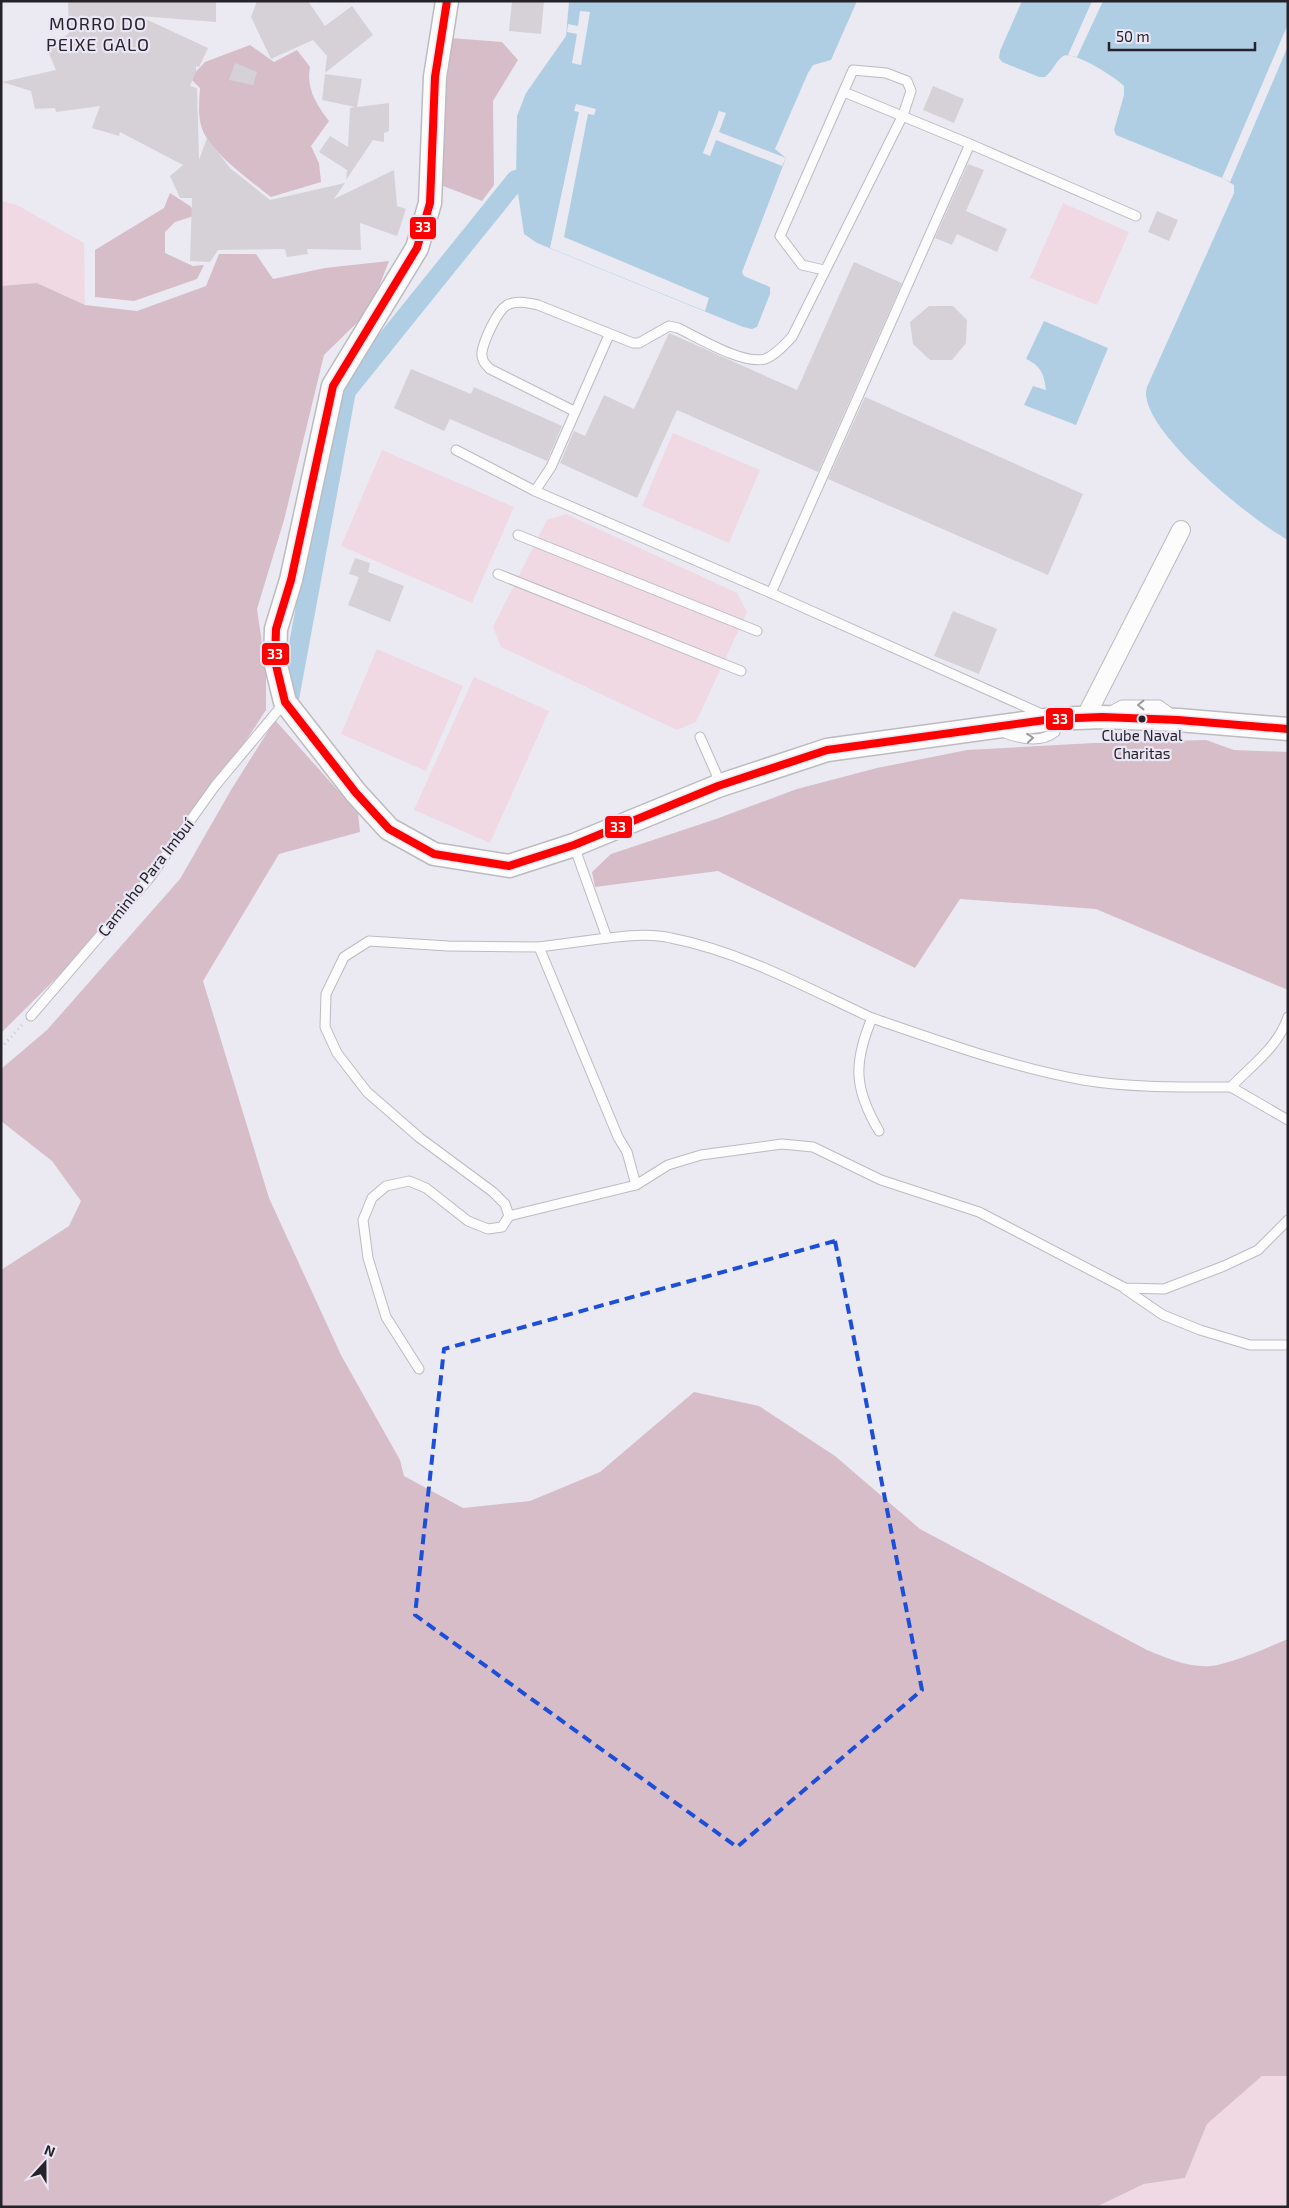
<svg xmlns="http://www.w3.org/2000/svg" width="1289" height="2208" font-family="'Exo 2',sans-serif">
<rect width="100%" height="100%" fill="#ebeaf2"/>
<!-- green -->
<g fill="#f0d9e3">
<polygon points="1,201 17,205 84,243 85,305 37,283 1,286"/>
<polygon points="1063,203 1129,232 1097,305 1030,278"/>
<polygon points="673,433 760,470 729,543 642,506"/>
<polygon points="382,450 514,507 472,603 341,546"/>
<polygon points="566,514 737,593 747,612 696,722 677,730 501,647 493,627 547,520"/>
<polygon points="377,649 463,686 426,771 341,734"/>
<polygon points="474,677 549,711 490,843 414,810"/>
<polygon points="1262,2076 1288,2076 1288,2207 1096,2207 1145,2184 1185,2178 1207,2124"/>
</g>
<!-- forest -->
<g fill="#d7bdc8">
<polygon points="451,38 502,42 518,60 493,101 494,185 482,201 438,184"/>
<path d="M250,45L274,62L297,50L310,67C306,88 316,104 329,121L311,146L319,163L321,182L271,197C251,181 217,157 205,135C197,121 199,104 200,88L190,78L205,62Z"/>
<polygon points="170,193 190,206 197,215 175,222 165,232 165,253 193,266 204,265 197,279 134,301 95,297 95,250 164,208"/>
<polygon points="219,254 256,254 273,279 325,268 389,261 370,310 324,355 284,520 257,609 266,670 266,710 156,879 1,1033 1,286 37,283 85,305 137,311 206,286"/>
<path d="M275,720L358,813L360,832L279,854L203,981L269,1198L341,1355L400,1460L404,1476L463,1508L530,1501L600,1472L694,1392L759,1406L835,1456L920,1529L1147,1650C1166,1658 1189,1668 1211,1666C1233,1663 1266,1648 1288,1639V2076H1262L1207,2124L1185,2178L1144,2184L1096,2207H1V1270L69,1226L81,1201L52,1161L1,1121V1069L47,1030L180,879L231,790Z"/>
<polygon points="1206,740 1234,750 1288,752 1288,990 1096,909 960,899 915,968 718,871 595,887 592,872 611,854 716,819 797,789 877,768 967,750 1094,743"/>
</g>
<!-- water -->
<g fill="#b0cee3">
<polygon points="569,1 857,1 831,60 813,65 808,73 775,149 786,158 742,272 744,276 770,287 770,294 757,327 752,329 743,327 537,243 524,234 516,180 517,116 526,93 566,36"/>
<path d="M1022,1H1288V540C1255,523 1134,426 1147,387L1234,193V185L1222,178L1116,135L1114,130L1124,95V86C1117,78 1073,50 1063,56C1055,62 1053,71 1045,77H1039L1002,62L999,58L1000,51Z"/>
<path d="M1044,321L1108,348L1076,425L1024,405L1033,386L1046,390C1044,374 1041,366 1026,359Z"/>
</g>
<!-- pier -->
<g fill="#ebeaf2">
<polygon points="1092,1 1103,1 1077,57 1068,55"/>
<polygon points="580,11 590,12 581,65 572,63 577,34 567,32 568,24 578,26"/>
<polygon points="1288,24 1288,46 1230,182 1222,178"/>
<polygon points="576,104 596,109 594,115 588,114 564,237 709,298 705,311 550,248 579,112 574,111"/>
<polygon points="719,111 726,113 719,132 786,158 782,166 716,140 710,156 703,153"/>
</g>
<g fill="none" stroke-linecap="round" stroke-linejoin="round">
<!-- canal -->
<polyline stroke="#b0cee3" stroke-width="20" points="288,704 346,391 516,180"/>
</g>
<!-- building -->
<g fill="#d5d1d7">
<polygon points="68,1 216,1 216,22 139,16 208,48 199,67 196,66 196,72 190,86 197,88 199,160 207,138 230,168 270,200 345,183 334,199 394,170 397,206 406,209 397,236 360,223 361,250 307,249 308,254 287,257 285,249 218,250 210,262 190,261 192,198 180,198 170,176 183,165 120,132 119,136 92,128 100,106 56,112 55,108 35,109 31,91 2,82 56,70 47,49 69,33"/>
<polygon points="257,1 308,1 325,26 352,6 373,35 325,73 327,56 313,40 271,59 251,17"/>
<polygon points="512,1 544,1 541,34 509,31"/>
<polygon points="235,63 257,72 253,85 229,80"/>
<polygon points="325,74 362,79 357,107 389,103 389,131 384,133 384,142 373,140 346,180 347,170 319,152 330,136 348,147 350,108 355,107 322,100"/>
<polygon points="933,86 964,99 954,123 923,110"/>
<polygon points="968,164 984,170 966,211 1007,229 997,252 957,234 952,245 935,238"/>
<polygon points="1157,211 1178,220 1169,241 1148,232"/>
<polygon points="854,262 902,283 818,472 677,410 637,498 560,463 574,431 585,436 604,395 634,409 669,333 797,390"/>
<polygon points="929,306 953,306 967,320 966,343 952,360 930,360 913,344 910,322"/>
<polygon points="411,369 471,394 474,387 562,426 547,461 450,419 444,431 394,408"/>
<polygon points="865,397 1083,494 1048,575 828,479"/>
<polygon points="355,558 370,563 368,572 404,586 390,622 348,605 359,577 349,574"/>
<polygon points="953,611 997,629 979,674 934,656"/>
</g>
<g fill="none" stroke-linecap="round" stroke-linejoin="round">
<!-- service casing -->
<g stroke="#bcbbc1" stroke-width="11">
<g id="service">
<polyline points="970,144 1136,216"/>
<path d="M574,411L490,369C485,364 481,360 482,352C484,340 497,311 507,305C517,300 528,303 538,305L633,343H639L669,326L678,328C699,338 743,365 765,359C776,355 784,345 792,337L903,115L911,91L907,81L886,73L853,70L780,236L802,265L824,270"/>
<path d="M456,450L535,491L771,593L1053,719L1055,732C1040,744 1017,738 1002,732"/>
<polyline points="535,491 551,467 609,335"/>
<polyline points="518,535 757,631"/>
<polyline points="498,574 741,671"/>
<polyline points="771,593 970,144 844,92"/>
<polyline points="1109,712 1122,705 1159,705 1173,715"/>
<polyline points="700,737 716,773 718,785"/>
<path d="M574,846L607,938C628,936 650,933 671,938C742,952 807,988 872,1018C853,1063 854,1089 879,1131"/>
<polyline points="539,947 618,1137 627,1152 636,1185"/>
<polyline points="31,1016 147,881 215,786 285,702"/>
<path d="M1288,1017C1278,1047 1253,1064 1231,1087L1288,1120"/>
<path d="M872,1018C942,1042 1011,1067 1083,1080C1132,1088 1182,1087 1231,1087"/>
<polyline points="509,1216 636,1185 668,1165 701,1155 782,1144 813,1147 881,1180 979,1212 1125,1288 1164,1289 1224,1266 1258,1250 1288,1220"/>
<polyline points="1125,1289 1163,1315 1200,1330 1250,1345 1288,1345"/>
<polyline points="419,1369 386,1317 368,1258 363,1220 372,1198 386,1186 409,1181 426,1188 468,1221 488,1229 502,1227 509,1216 505,1204 493,1192 420,1138 367,1092 337,1053 325,1027 326,994 344,957 369,941 448,946 539,947 607,938"/>
</g>
</g>
<!-- minor casing -->
<g stroke="#bcbbc1" stroke-width="20">
<polyline id="minor" points="1085,718 1181,530"/>
</g>
<!-- tertiary casing -->
<g stroke="#bcbbc1" stroke-width="25">
<polyline id="tertiary" points="447,1 435,77 430,203 417,248 333,386 291,580 276,629 275,661 285,702 356,793 389,829 434,854 509,866 574,845 718,786 827,750 1053,719 1102,717 1178,720 1288,729"/>
</g>
<!-- path -->
<polyline stroke="#cbcace" stroke-width="3" stroke-dasharray="1 4" stroke-linecap="butt" points="1,1048 22,1025"/>
<!-- service -->
<use href="#service" stroke="#fcfcfd" stroke-width="9"/>
<!-- minor -->
<use href="#minor" stroke="#fcfcfd" stroke-width="18"/>
<!-- tertiary -->
<use href="#tertiary" stroke="#fcfcfd" stroke-width="22"/>
<!-- bus-1 casing -->
<g stroke="#eae6f5" stroke-width="11">
<polyline id="bus-1" points="447,1 435,77 430,203 417,248 333,386 291,580 276,629 275,661 285,702 356,793 389,829 434,854 509,866 574,845 718,786 827,750 1053,719 1102,717 1178,720 1288,729"/>
</g>
<!-- bus-1 -->
<use href="#bus-1" stroke="#f00" stroke-width="8"/>
</g>
<!-- one-way arrows -->
<defs><path id="oneway-chevron" d="M-2-3.5L2.5 0L-2 3.5" fill="none" stroke-width="1.6" stroke-linecap="round" stroke-linejoin="round" transform="scale(1.25)"/></defs>
<g stroke="#9b9a9e">
<use href="#oneway-chevron" transform="translate(1141 705) rotate(-180)"/>
<use href="#oneway-chevron" transform="translate(1030 738) rotate(-5)"/>
</g>
<!-- marked area -->
<path fill="none" stroke="#1d4ed8" stroke-width="4" stroke-dasharray="10 6" stroke-linejoin="round" d="M835,1241L922,1690L737,1847L415,1615L444,1349Z"/>
<!-- markers -->
<circle fill="#252329" stroke="#eae6f5" stroke-width="2" cx="1142" cy="719" r="4.5"/>
<g text-anchor="middle" dominant-baseline="central" stroke-width="4.5" stroke-linejoin="round" paint-order="stroke">
<!-- bus labels -->
<g font-size="15" fill="#252329" stroke="#eae6f5">
<text x="1142" y="735">Clube Naval<tspan x="1142" dy="18">Charitas</tspan></text>
</g>
<!-- street labels -->
<g font-size="16" fill="#252329" stroke="#eae6f5">
<text transform="translate(145 877) rotate(-52)">Caminho Para Imbuí</text>
</g>
<!-- neighbourhood labels -->
<g font-size="18" letter-spacing="1" fill="#252329" stroke="#eae6f5">
<text x="98" y="23">MORRO DO<tspan x="98" dy="21">PEIXE GALO</tspan></text>
</g>
</g>
<g stroke="#eae6f5" stroke-width="2">
<rect x="409" y="216" width="28" height="24" rx="5" fill="#f00"/>
<rect x="261" y="642" width="29" height="24" rx="5" fill="#f00"/>
<rect x="1045" y="707" width="29" height="24" rx="5" fill="#f00"/>
<rect x="604" y="815" width="29" height="24" rx="5" fill="#f00"/>
</g>
<g font-size="14" text-anchor="middle" font-weight="bold" fill="#fff">
<text x="423" y="232">33</text>
<text x="275" y="659">33</text>
<text x="1060" y="724">33</text>
<text x="618" y="832">33</text>
</g>
<!-- border -->
<rect width="1289" height="2208" fill="none" stroke="#252329" stroke-width="5"/>
<!-- north arrow -->
<g transform="translate(45 2163) rotate(21)" stroke="#eae6f5" stroke-width="4" paint-order="stroke">
<path d="M0-4L9 19L0 12L-9 19Z" fill="#252329"/>
<text y="-8" font-size="14" font-weight="bold" text-anchor="middle" fill="#252329">N</text>
</g>
<!-- scale -->
<path d="M1109 42v8h146v-8" fill="none" stroke="#252329" stroke-width="2.5"/>
<text x="1116" y="42" font-size="15" fill="#252329" stroke="#eae6f5" stroke-width="4" paint-order="stroke">50 m</text>
</svg>
